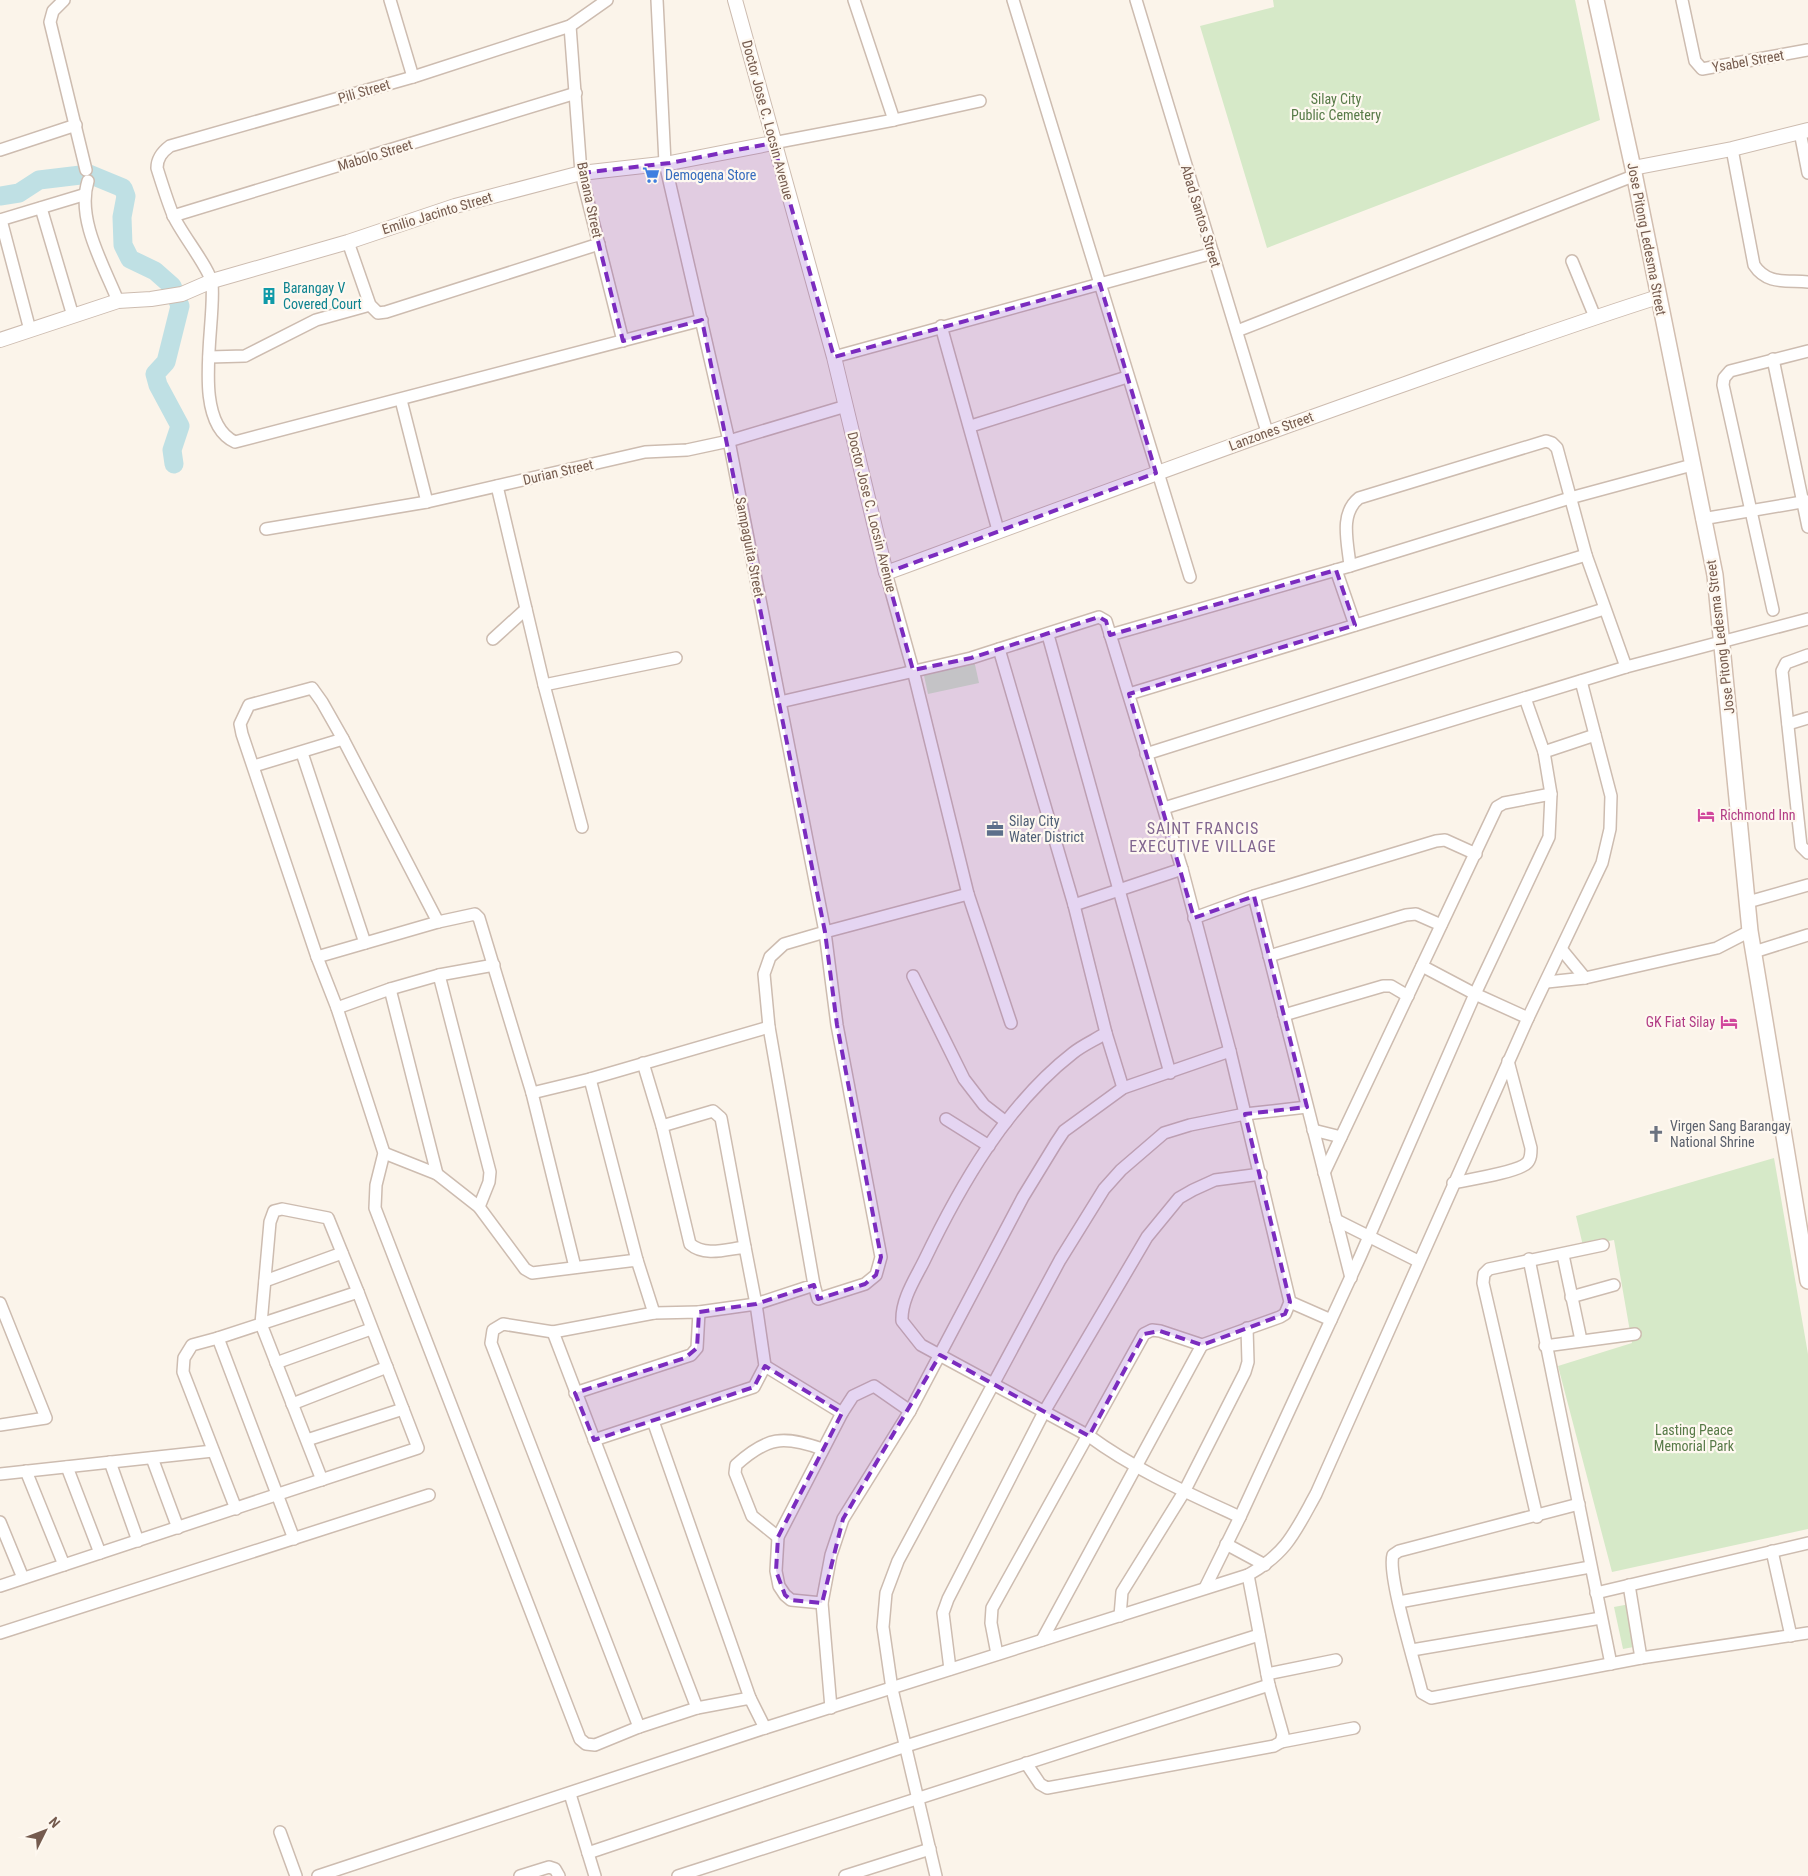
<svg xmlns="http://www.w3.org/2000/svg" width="1808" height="1876" font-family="'Roboto Condensed',sans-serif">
<rect width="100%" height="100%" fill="#fbf4ea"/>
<!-- green -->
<g fill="#d6e9c8">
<polygon points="1273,0 1575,0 1600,120 1267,248 1200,26 1274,7"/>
<polygon points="974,660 979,683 928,694 923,671"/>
<polygon points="1774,1158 1808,1354 1808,1529 1612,1572 1558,1366 1632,1343 1614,1240 1583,1246 1576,1216"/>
<polygon points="1635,1603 1644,1645 1623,1649 1614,1607"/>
</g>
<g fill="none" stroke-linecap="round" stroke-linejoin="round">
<!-- river -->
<polyline stroke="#bfe0e4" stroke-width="19" points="0,196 19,193 39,180 89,174 123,188 126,196 122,217 123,245 130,259 155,271 172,286 180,306 166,362 155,374 158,385 180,426 172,450 174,464"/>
<!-- minor casing -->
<g stroke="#cdbcb0" stroke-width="14">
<g id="minor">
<polyline points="64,0 53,11 50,22 86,170"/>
<polyline points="390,0 413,77"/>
<path d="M607,0L570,26L413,77L170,146C162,152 157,158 157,168C162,184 167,200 173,215C180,232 211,270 212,284C216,324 190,421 235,442L702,320"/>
<polyline points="1013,0 1190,577"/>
<polyline points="1136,0 1267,432"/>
<polyline points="1682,0 1695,61 1702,69 1808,50"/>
<polyline points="570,26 581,173 623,341"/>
<polyline points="894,120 980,101"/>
<polyline points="1800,132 1808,173"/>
<polyline points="773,143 894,120 854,0"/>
<path d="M1732,149L1754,265C1767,285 1786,280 1808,282"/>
<polyline points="0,150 76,125"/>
<path d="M88,181C76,219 104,266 118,301"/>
<polyline points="41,208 73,316"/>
<polyline points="173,216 576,93"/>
<polyline points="0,220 83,195"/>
<polyline points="1,220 30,330"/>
<polyline points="348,242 370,305 378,313 386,312 599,244"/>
<polyline points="1572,261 1595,317"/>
<polyline points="941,326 998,530"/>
<polyline points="1237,331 1633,176"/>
<polyline points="209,357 245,356 316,320 370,305"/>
<polyline points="834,357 1213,253"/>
<polyline points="1773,359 1808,527"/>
<polyline points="401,400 427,502"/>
<polyline points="971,426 1127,377"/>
<polyline points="497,486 544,685 582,827"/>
<polyline points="1702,519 1808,501"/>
<polyline points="266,529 427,502 645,452 687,450 729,441 846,406"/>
<path d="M1350,566C1348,543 1339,514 1359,498L1546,441L1552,443L1557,448L1586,555L1626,667"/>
<polyline points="1336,570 1355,625"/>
<polyline points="886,573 913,670 968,894 1011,1023"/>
<polyline points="1773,610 1723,385 1724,378 1730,371 1808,351"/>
<polyline points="1048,635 1170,1073"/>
<polyline points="1110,635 1350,566 1570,498 1692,465"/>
<polyline points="493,639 526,609"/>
<polyline points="999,649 1074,905 1106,1033 1123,1088"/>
<polyline points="1808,655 1786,663 1782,671 1801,846 1808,853"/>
<polyline points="544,685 676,658"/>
<polyline points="1129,694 1586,555"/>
<polyline points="780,702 971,658 1099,617 1106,621 1182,869 1230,1051 1290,1302 1285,1314 1280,1317 1202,1345 1160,1331 1152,1330 1144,1334 992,1608 991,1623 997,1654"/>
<polyline points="1788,724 1808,718"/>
<polyline points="1544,752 1595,735"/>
<polyline points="302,753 365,943"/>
<polyline points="1146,754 1604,609"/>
<polyline points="254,766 343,739"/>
<polyline points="1164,808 1626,667 1808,619"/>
<polyline points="1254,896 1351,1278"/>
<polyline points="1748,902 1808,885"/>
<polyline points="1074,905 1182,869"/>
<polyline points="1194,918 1254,896 1436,841 1445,840 1476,854"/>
<polyline points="1562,950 1585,978"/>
<polyline points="1754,952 1808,935"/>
<polyline points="1269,956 1406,915 1416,914 1441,925"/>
<polyline points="317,957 242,734 240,724 249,705 312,688 322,702 343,739 438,922"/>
<polyline points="1422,966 1475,994 1528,1018"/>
<polyline points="439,975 494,965"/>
<polyline points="913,976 964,1079 984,1105 1006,1122"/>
<polyline points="1547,982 1585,978 1717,948 1750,931"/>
<polyline points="390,989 437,1174"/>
<polyline points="337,1008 390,989 439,975 490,1172 489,1182 479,1207"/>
<polyline points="1284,1015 1383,986 1391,986 1408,996"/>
<path d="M1106,1033C1095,1040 1083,1045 1073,1053C1006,1105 960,1186 924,1261C915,1279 901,1300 902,1321L921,1345L1089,1436C1135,1470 1188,1493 1240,1517"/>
<path d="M643,1063L662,1126L690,1244C705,1257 727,1249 745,1247L756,1304L814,1285L769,1027L764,974L770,957L784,944L825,932L729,441L665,163L657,0"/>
<polyline points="590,1079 637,1260"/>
<polyline points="532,1093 590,1079 769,1027"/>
<polyline points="946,1119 989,1146"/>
<polyline points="662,1126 713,1111 721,1118 745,1247"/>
<polyline points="1313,1130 1341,1137"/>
<polyline points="384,1153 437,1174 479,1207 525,1269 532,1273 637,1260 654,1313 553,1332 503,1324 493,1330 491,1343 639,1727"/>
<polyline points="1324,1173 1497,807 1504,803 1551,794"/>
<path d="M1453,1183C1467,1180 1519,1172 1527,1163C1531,1159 1531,1153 1531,1148L1508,1061"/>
<polyline points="1336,1220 1418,1261"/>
<polyline points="1563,1255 1581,1340"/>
<polyline points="1529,1259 1611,1664"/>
<polyline points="575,1267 532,1093 479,918 475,914 438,922 317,957 337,1008 384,1153 376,1185 375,1208 580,1739 586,1744 595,1745 639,1727 697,1708 750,1698 765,1728"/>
<polyline points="265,1281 342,1253"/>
<polyline points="814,1285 818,1299 865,1284 876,1275 881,1257 837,1025 825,932 968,894"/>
<polyline points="1571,1297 1614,1285"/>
<polyline points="1290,1302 1331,1320"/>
<polyline points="0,1303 46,1418 0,1425"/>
<polyline points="553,1332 697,1708"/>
<polyline points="218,1338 192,1345 184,1358 183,1372 236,1509"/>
<polyline points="1545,1346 1635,1334"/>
<polyline points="276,1363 371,1329"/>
<polyline points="765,1366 842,1413"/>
<polyline points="575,1393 691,1355 697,1348 699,1312 654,1313"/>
<polyline points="292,1404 387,1367"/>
<polyline points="653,1421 750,1698"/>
<polyline points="307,1440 403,1409"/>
<polyline points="594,1440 754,1387 765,1366 756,1304 699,1312"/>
<polyline points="152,1458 178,1528"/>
<polyline points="110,1462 138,1541"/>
<polyline points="67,1467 100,1553"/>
<polyline points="26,1471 64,1565"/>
<polyline points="0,1474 213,1451"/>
<polyline points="322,1480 261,1324 270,1222 274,1211 282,1209 328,1218 358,1292"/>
<path d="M1579,1504L1399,1551L1393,1555C1387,1575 1416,1667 1422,1693L1431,1698L1641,1658L1808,1633"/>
<polyline points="1537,1517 1483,1283 1484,1274 1489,1269 1603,1245"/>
<polyline points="0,1522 23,1578"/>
<path d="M778,1537L752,1516L735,1473L736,1465C767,1437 783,1435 822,1449"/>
<polyline points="1226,1544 1265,1565"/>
<polyline points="1772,1551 1791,1636"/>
<polyline points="1629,1585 1641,1658"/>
<polyline points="0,1586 418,1448 358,1292 218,1338 294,1539"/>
<polyline points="1205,1588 1240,1517 1360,1257 1475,994 1549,837 1551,794 1544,752 1525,698"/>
<polyline points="1596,1593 1808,1543"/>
<polyline points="1399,1602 1590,1567"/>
<polyline points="822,1603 791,1600 785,1595 779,1586 776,1571 778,1537 842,1413 853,1396 874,1386 910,1411"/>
<polyline points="1120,1616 1122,1592 1184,1492 1245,1372 1248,1362 1247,1328"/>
<polyline points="0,1633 429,1495"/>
<polyline points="1042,1640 1202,1345"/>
<polyline points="1412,1650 1601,1618"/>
<polyline points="950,1669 943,1613 948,1599 1044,1412 1147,1237 1179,1198 1193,1190 1215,1180 1261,1174"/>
<polyline points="1267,1674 1336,1660"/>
<polyline points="831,1708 822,1603 831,1555 843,1519 910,1411 1023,1197 1056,1143 1064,1131 1123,1088 1230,1051"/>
<polyline points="1281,1742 1354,1728"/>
<polyline points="1026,1763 1040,1784 1047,1788 1274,1746 1281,1742 1283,1735 1269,1685 1248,1575"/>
<polyline points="570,1794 595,1876"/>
<polyline points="280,1832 296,1876"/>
<polyline points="588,1853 906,1746 1259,1635"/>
<path d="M318,1876L765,1728L1248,1575C1287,1553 1295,1532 1316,1494L1528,1018L1602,863L1610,829L1611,796L1581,681"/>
<polyline points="520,1876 549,1867 555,1869 559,1876"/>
<polyline points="678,1876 1269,1685"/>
<polyline points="845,1876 930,1849"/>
<polyline points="936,1876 892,1689 883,1627 886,1593 898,1561 1060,1260 1104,1189 1121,1170 1164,1133 1190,1125 1245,1114 1307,1107"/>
</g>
</g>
<!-- tertiary casing -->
<g stroke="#cdbcb0" stroke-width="16">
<g id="tertiary">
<path d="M735,0L834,357L886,573C1059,509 1231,445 1405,384C1489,354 1573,324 1658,297"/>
<polyline points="1633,168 1732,149 1808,130"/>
<polyline points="0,340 118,301 151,299 182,294 212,281 348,242 455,206 581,173 670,163 773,143"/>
</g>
</g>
<!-- secondary casing -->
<g stroke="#d2beb0" stroke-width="18">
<polyline id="secondary" points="1596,0 1633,168 1715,575 1750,931 1808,1281"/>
</g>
<!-- minor -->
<use href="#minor" stroke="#fff" stroke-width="11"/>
<!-- tertiary -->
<use href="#tertiary" stroke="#fff" stroke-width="14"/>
<!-- secondary -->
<use href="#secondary" stroke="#fff" stroke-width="15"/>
</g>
<!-- marked area -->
<path fill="#7b2cbf" fill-opacity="0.2" stroke="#7b2cbf" stroke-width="4" stroke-dasharray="10 6" stroke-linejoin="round" d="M773,143L834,357L1100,284L1156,473L886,573L913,670L971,658L1099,617L1106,621L1110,635L1336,570L1355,625L1129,694L1194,918L1254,896L1307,1107L1245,1114L1290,1302L1285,1314L1202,1345L1160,1331L1144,1334L1089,1436L940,1355L843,1519L822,1603L791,1600L785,1595L776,1571L778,1537L842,1413L765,1366L754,1387L594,1440L575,1393L685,1358L697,1348L699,1312L756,1304L814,1285L818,1299L865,1284L876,1275L881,1257L837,1025L825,932L702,320L623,341L581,173L670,163Z"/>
<!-- icons -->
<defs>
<g id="supermarket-bare" transform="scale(1.35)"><path d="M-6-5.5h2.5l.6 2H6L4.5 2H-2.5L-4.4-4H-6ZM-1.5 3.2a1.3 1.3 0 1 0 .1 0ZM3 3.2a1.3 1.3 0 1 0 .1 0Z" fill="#3f7fe0" stroke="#fef8f0" stroke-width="2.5" paint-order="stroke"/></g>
<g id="building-bare" transform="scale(1.35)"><path d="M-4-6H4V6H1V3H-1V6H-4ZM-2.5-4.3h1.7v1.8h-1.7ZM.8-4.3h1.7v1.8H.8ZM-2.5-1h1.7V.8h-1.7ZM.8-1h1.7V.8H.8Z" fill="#0f9aa8" stroke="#fef8f0" stroke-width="2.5" paint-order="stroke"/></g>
<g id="hotel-bare" transform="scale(1.35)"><path d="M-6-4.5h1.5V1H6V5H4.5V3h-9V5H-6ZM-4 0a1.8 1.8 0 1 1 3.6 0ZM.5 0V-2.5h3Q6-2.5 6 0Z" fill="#d1479c" stroke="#fef8f0" stroke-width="2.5" paint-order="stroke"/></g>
<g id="office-bare" transform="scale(1.35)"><path d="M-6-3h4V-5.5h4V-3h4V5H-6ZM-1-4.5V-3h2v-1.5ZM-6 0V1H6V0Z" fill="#5c6f8a" stroke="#fef8f0" stroke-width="2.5" paint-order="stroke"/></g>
<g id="church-bare" transform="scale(1.35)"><path d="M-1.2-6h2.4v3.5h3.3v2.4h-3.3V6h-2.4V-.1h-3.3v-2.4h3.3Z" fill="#6b7280" stroke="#fef8f0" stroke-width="2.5" paint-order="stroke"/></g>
</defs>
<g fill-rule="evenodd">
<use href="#supermarket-bare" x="651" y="175"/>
<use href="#building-bare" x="269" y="296"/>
<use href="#hotel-bare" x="1706" y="815"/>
<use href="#office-bare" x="995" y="829"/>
<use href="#hotel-bare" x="1729" y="1022"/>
<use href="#church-bare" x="1656" y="1134"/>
</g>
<g text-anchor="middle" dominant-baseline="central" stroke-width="4.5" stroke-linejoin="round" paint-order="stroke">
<!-- street labels -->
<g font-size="14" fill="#755b4e" stroke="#fef8f0">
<text transform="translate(1748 61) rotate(-10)">Ysabel Street</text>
<text transform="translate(364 91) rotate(-16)">Pili Street</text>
<text transform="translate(768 120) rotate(75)">Doctor Jose C. Locsin Avenue</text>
<text transform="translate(375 155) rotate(-17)">Mabolo Street</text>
<text transform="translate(590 200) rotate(78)">Banana Street</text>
<text transform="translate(437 213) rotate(-17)">Emilio Jacinto Street</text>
<text transform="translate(1201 216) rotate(73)">Abad Santos Street</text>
<text transform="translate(1647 239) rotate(79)">Jose Pitong Ledesma Street</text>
<text transform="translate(1271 431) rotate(-20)">Lanzones Street</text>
<text transform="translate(558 472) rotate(-13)">Durian Street</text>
<text transform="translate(872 512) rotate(76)">Doctor Jose C. Locsin Avenue</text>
<text transform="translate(750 547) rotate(79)">Sampaguita Street</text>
<text transform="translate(1720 637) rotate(-97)">Jose Pitong Ledesma Street</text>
</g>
<!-- park labels -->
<g font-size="14" fill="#577a47" stroke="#fef8f0">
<text x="1336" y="99">Silay City<tspan x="1336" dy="16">Public Cemetery</tspan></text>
<text x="1694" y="1430">Lasting Peace<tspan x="1694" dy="16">Memorial Park</tspan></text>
</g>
<!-- shop labels -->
<g font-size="14" fill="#366cbe" stroke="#fef8f0" text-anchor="start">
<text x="665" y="175">Demogena Store</text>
</g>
<!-- culture labels -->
<g font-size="14" fill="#0d838f" stroke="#fef8f0" text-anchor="start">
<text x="283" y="288">Barangay V<tspan x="283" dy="16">Covered Court</tspan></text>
</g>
<!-- hotel labels -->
<g font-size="14" fill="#b23c85" stroke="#fef8f0" text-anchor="start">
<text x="1720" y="815">Richmond Inn</text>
<text x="1715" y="1022" text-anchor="end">GK Fiat Silay</text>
</g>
<!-- service labels -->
<g font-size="14" fill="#4e5e75" stroke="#fef8f0" text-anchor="start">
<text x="1009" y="821">Silay City<tspan x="1009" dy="16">Water District</tspan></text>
</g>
<!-- worship labels -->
<g font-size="14" fill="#5b616d" stroke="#fef8f0" text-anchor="start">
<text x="1670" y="1126">Virgen Sang Barangay<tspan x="1670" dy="16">National Shrine</tspan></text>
</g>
<!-- quarter labels -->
<g font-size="16" letter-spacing="1" fill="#816690" stroke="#fef8f0">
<text x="1203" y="828">SAINT FRANCIS<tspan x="1203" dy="18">EXECUTIVE VILLAGE</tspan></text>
</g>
</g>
<!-- north arrow -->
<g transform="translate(45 1831) rotate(48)" stroke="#fef8f0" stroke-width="4" paint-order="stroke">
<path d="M0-4L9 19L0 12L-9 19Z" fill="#755b4e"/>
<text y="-8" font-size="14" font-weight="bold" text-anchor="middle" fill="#755b4e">N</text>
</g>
</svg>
